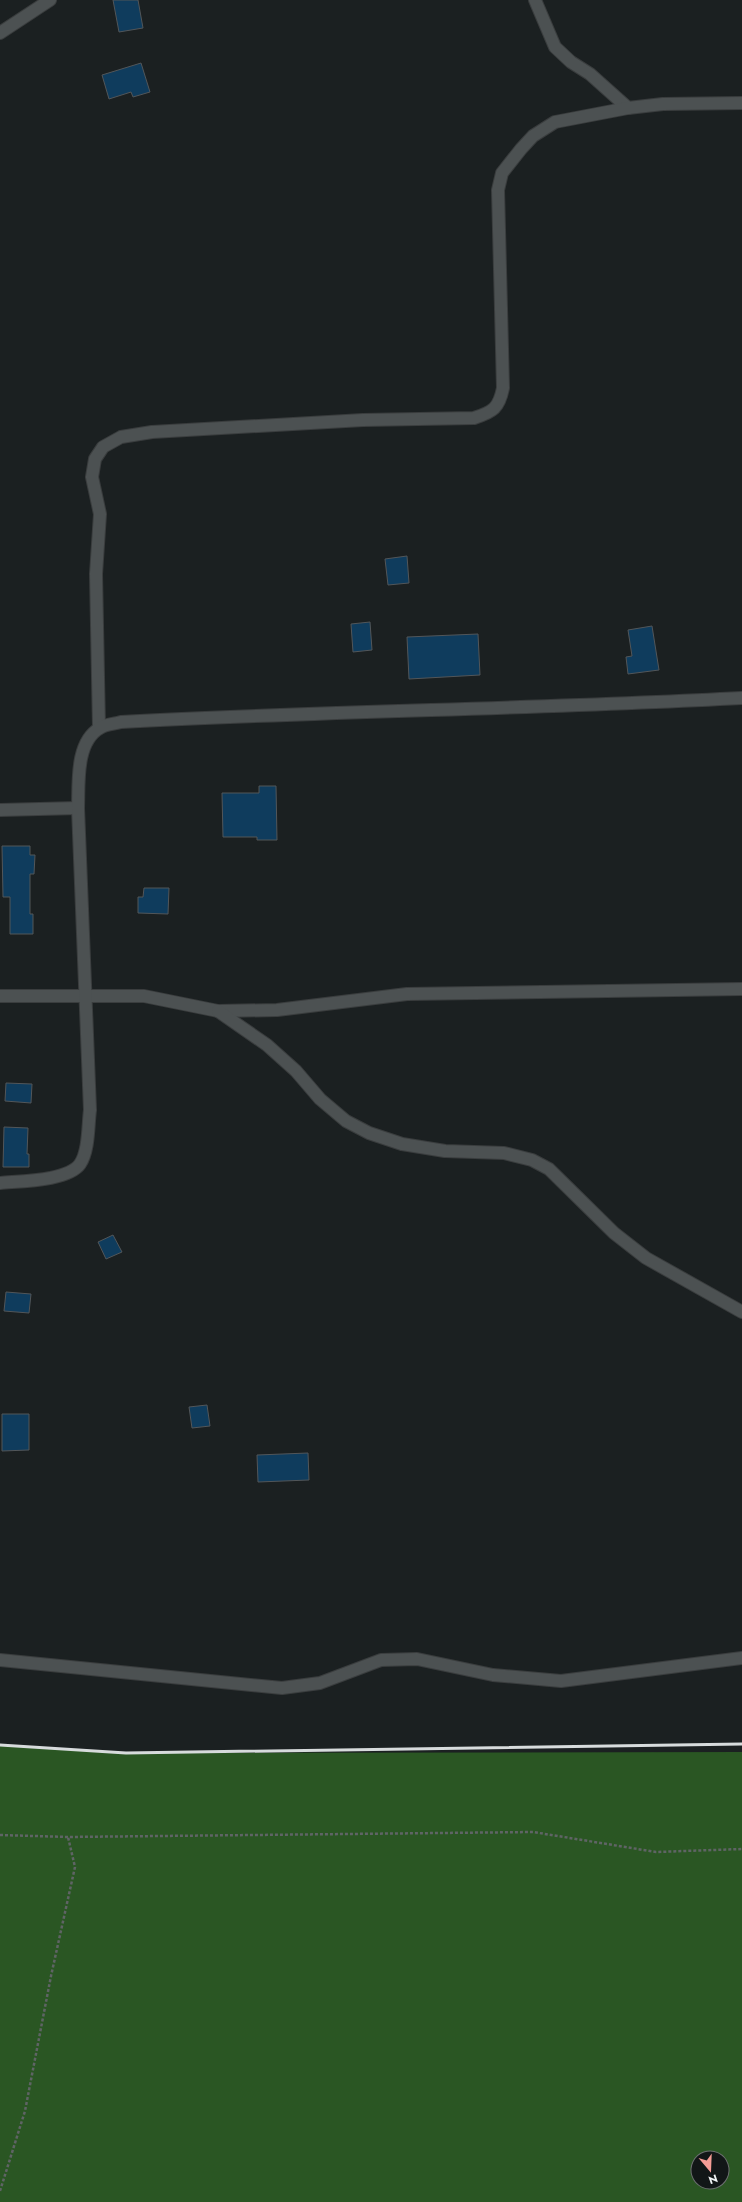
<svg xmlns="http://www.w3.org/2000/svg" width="742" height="2202" font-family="Jost,sans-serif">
<rect width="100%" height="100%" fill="#1b2021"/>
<!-- forest -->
<path fill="#2a5623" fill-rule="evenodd" d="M0,1745L126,1753L742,1752V2202H0ZM698,2158H722V2182H698Z"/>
<!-- building -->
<g fill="#0f3c5d" stroke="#525659">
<polygon points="113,0 138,0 143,28 119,32"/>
<polygon points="141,63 150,92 133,97 131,92 109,99 102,75"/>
<polygon points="407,556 409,583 388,585 385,559"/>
<polygon points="370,622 372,650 353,652 351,624"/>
<polygon points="652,626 659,670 628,674 626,657 632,656 628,630"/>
<polygon points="478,634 480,675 409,679 407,637"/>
<polygon points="259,786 276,786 277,840 257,840 257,837 223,837 222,793 259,793"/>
<polygon points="2,846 30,846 30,855 35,855 34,874 30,874 30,914 33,914 33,934 10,934 10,897 3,897"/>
<polygon points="144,888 169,888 168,914 138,913 138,897 143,897"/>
<polygon points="6,1083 32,1084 31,1103 5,1101"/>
<polygon points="4,1127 28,1128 27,1154 29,1154 29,1167 3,1167"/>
<polygon points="113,1235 122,1252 106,1259 98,1242"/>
<polygon points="6,1292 31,1294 29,1313 4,1311"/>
<polygon points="207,1405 210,1426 192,1428 189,1407"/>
<polygon points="2,1414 29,1414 29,1450 2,1451"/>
<polygon points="308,1453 309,1480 258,1482 257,1455"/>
</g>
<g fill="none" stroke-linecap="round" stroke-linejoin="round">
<!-- street casing -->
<g stroke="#3a3d3e" stroke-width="14">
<g id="street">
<polyline points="535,0 555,47 571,62 590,74 628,108"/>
<polyline points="0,33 50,0"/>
<path d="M99,728L96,574L100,514L92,477L95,459L103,447L121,437L152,432L363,420L474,418C493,412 499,408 503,388L498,190L502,173L521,149L533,136L555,122L628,108L663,104L742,103"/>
<polyline points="0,810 78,808"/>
<polyline points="0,996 144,996 218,1011 277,1010 407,994 742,989"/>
<polyline points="218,1011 267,1045 296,1071 320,1099 346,1121 369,1133 402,1144 445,1151 504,1153 532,1160 549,1169 614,1233 646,1258 742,1312"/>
<path d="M0,1183C20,1181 68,1181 80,1164C89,1151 88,1125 90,1110L78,808C79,784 75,742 100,728C105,724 114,724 121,722C328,711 535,709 742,698"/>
<polyline points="0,1660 282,1688 320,1683 381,1660 417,1659 493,1675 561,1681 742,1658"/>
</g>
</g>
<!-- path -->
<g stroke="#5f6465" stroke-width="2.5" stroke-dasharray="3 2" stroke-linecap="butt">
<polyline points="0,1835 68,1837 533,1832 656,1852 742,1849"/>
<polyline points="0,2191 25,2111 51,1976 75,1867 68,1837"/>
</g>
<!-- street -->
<use href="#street" stroke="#4c5152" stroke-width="12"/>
<!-- rail -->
<polyline stroke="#d7dbdc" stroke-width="3" points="0,1745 126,1753 742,1744"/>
</g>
<!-- north arrow -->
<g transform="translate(710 2170) rotate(161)"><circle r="19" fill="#121617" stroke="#6c6f70"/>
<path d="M0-3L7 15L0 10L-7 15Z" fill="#f59c95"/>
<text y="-6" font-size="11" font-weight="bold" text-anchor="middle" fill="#f2f5f6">N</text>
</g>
</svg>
